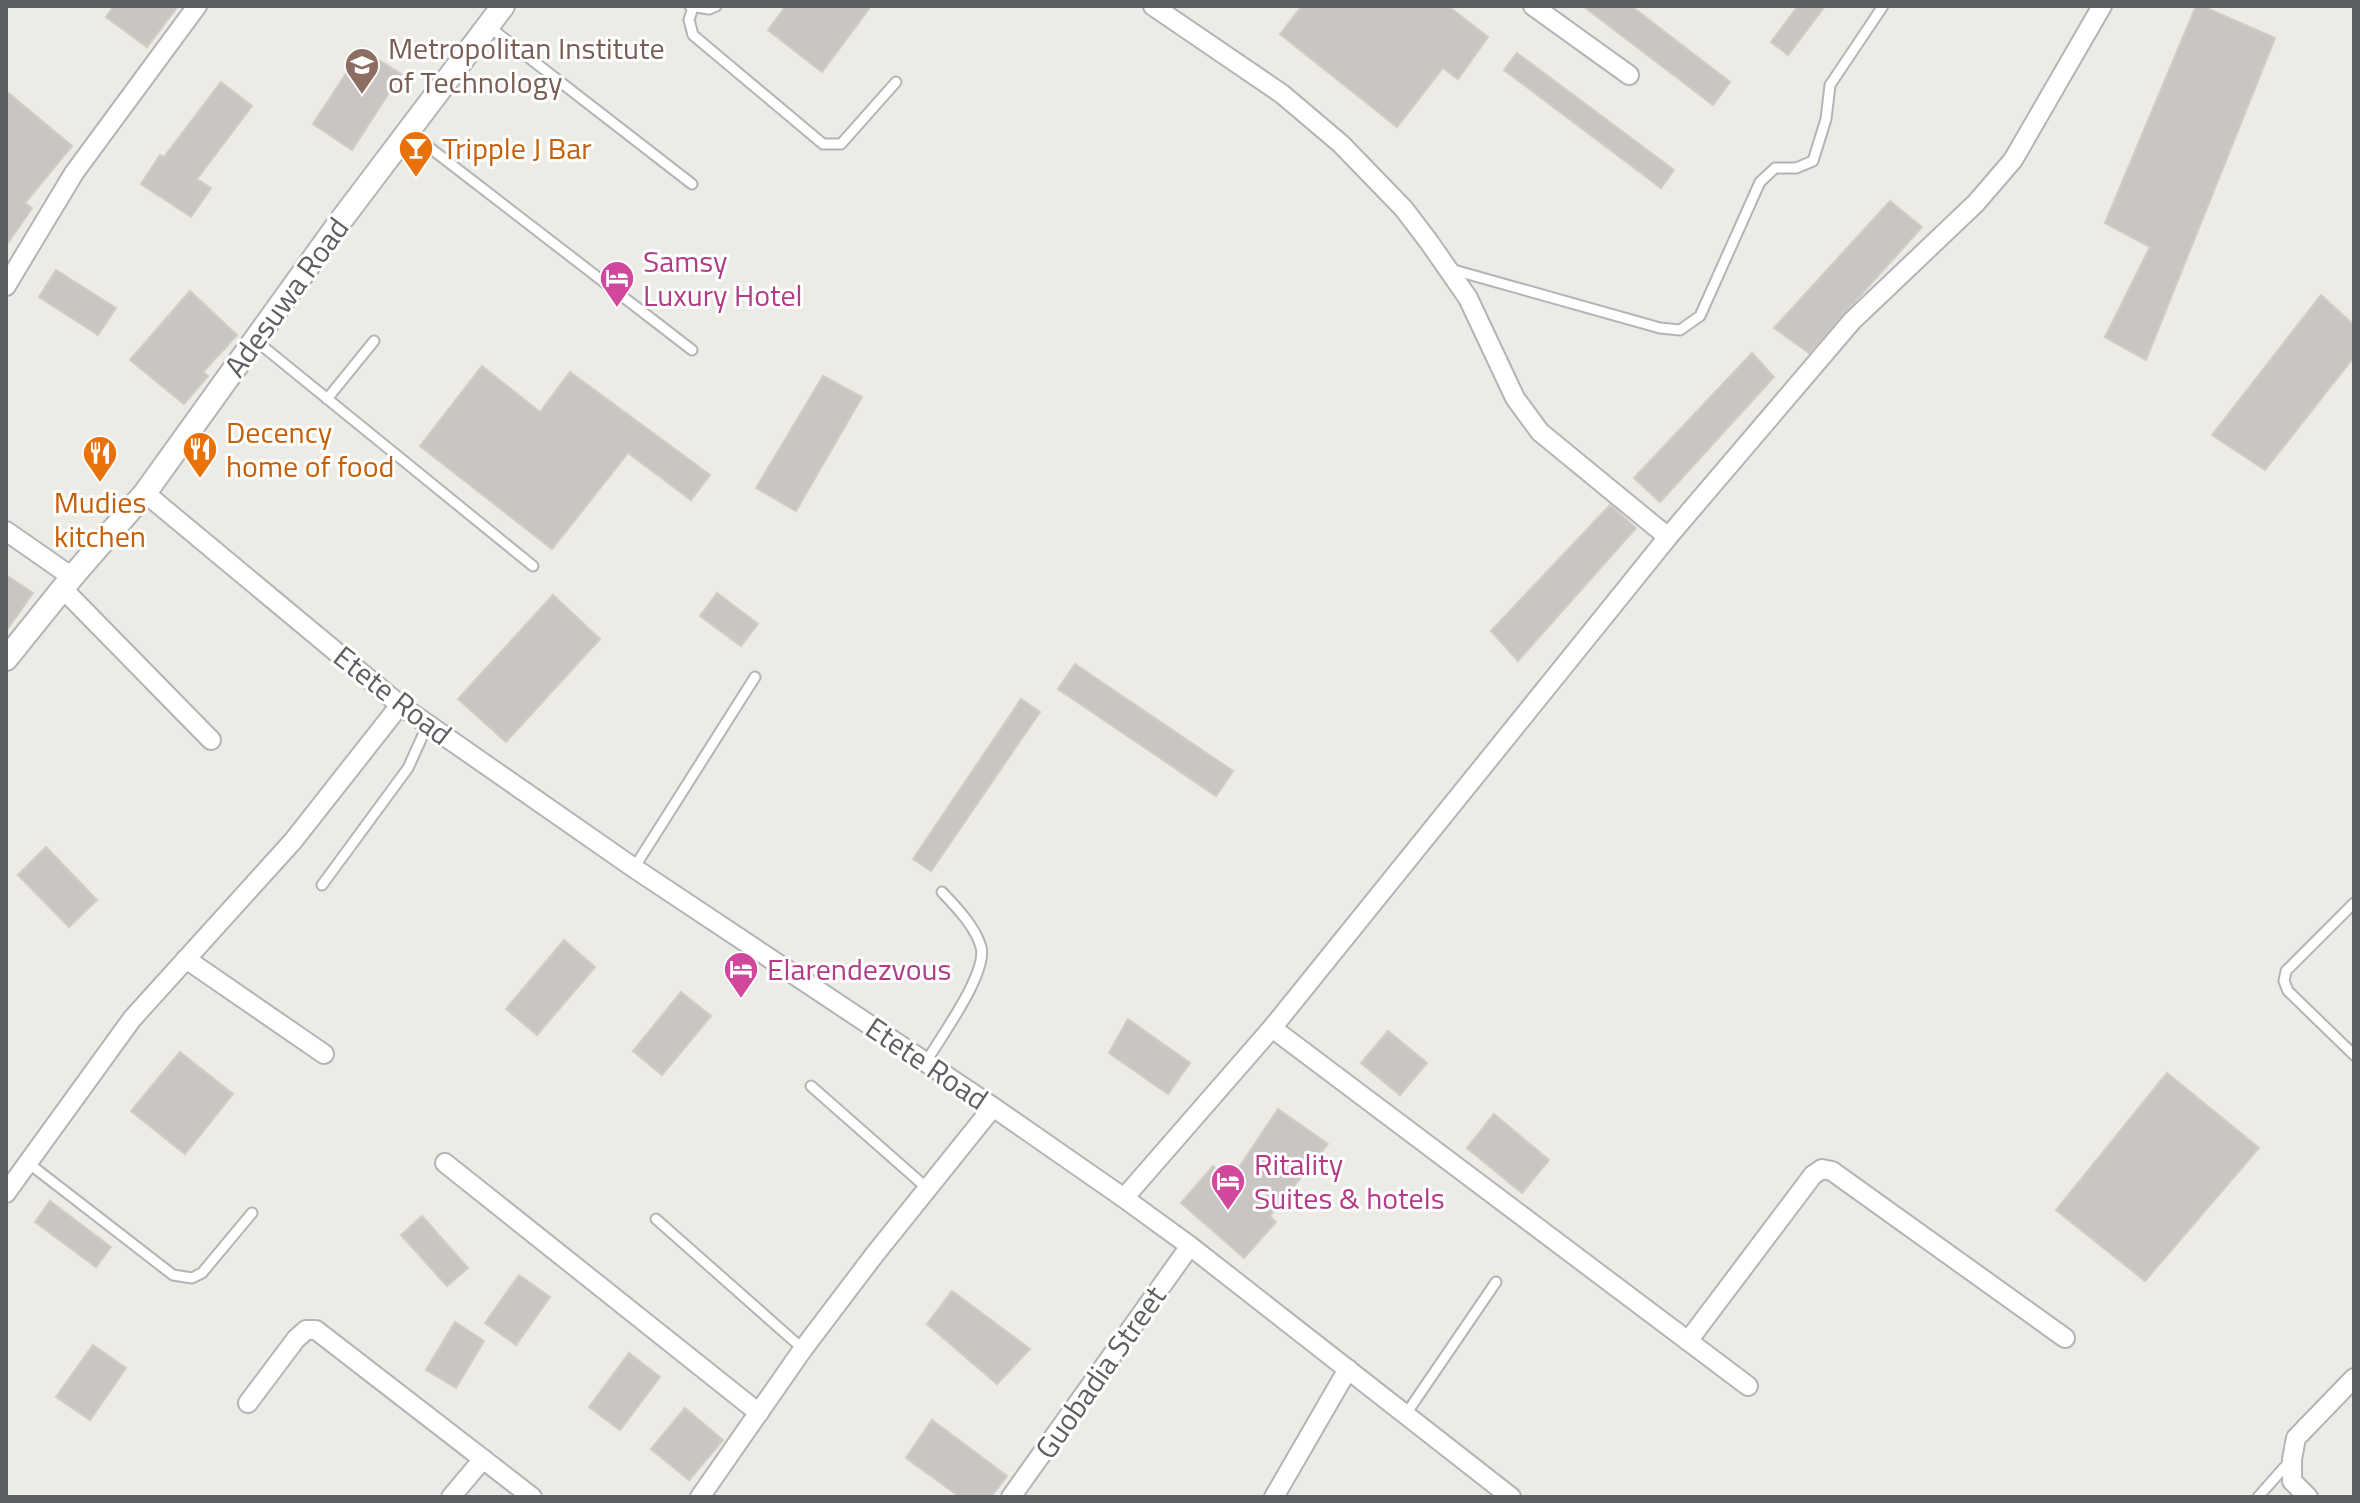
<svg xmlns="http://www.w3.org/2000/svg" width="2360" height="1503" font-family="'Titillium Web',sans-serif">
<rect width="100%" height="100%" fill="#edebe5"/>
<!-- building -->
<g fill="#c9c5c2" stroke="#d1ccc4" stroke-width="2">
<polygon points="114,6 178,6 147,47 106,17"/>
<polygon points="786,6 871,6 822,72 768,30"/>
<polygon points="1302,6 1448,6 1488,37 1458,79 1443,68 1397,127 1280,34"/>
<polygon points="1583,6 1631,6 1730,82 1713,105"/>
<polygon points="1798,6 1825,6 1788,55 1771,42"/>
<polygon points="2196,6 2202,6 2275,38 2146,360 2105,337 2150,247 2105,223"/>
<polygon points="362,49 401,74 352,150 313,124"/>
<polygon points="1517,53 1674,170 1661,188 1504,70"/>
<polygon points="221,82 252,106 197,179 211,188 191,217 141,184 160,155 164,157"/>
<polygon points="6,91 72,146 25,203 32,208 6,246"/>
<polygon points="1890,201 1922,227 1809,353 1774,328"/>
<polygon points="56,270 116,308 98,335 39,297"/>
<polygon points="190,291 237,335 203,372 208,376 184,404 130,360"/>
<polygon points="2321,295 2354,325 2354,357 2265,470 2212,435"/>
<polygon points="1752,353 1774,377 1660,502 1634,478"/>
<polygon points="482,366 540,412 570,372 710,475 691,500 628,453 552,549 420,446"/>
<polygon points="823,376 862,397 796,511 756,488"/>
<polygon points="1610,505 1636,528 1518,661 1491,631"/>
<polygon points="6,575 33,593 6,631"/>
<polygon points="717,593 758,624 741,646 700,616"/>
<polygon points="553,595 600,639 506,742 458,699"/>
<polygon points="1075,664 1233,771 1216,796 1058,689"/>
<polygon points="1021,699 1040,712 931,871 913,859"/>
<polygon points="46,847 97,900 69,927 18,875"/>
<polygon points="564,940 595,967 537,1035 506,1009"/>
<polygon points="681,992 711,1016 662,1075 633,1051"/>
<polygon points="1128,1019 1190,1063 1168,1094 1109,1053"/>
<polygon points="1388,1031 1427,1063 1400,1095 1361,1063"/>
<polygon points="180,1052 233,1094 185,1154 131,1111"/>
<polygon points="2167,1073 2259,1148 2145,1281 2056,1210"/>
<polygon points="1278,1109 1328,1144 1270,1216 1276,1222 1244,1258 1181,1203 1213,1166 1230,1181"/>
<polygon points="1494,1114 1549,1160 1522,1193 1467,1148"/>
<polygon points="50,1201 111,1247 96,1267 35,1222"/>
<polygon points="422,1216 468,1268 447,1286 401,1235"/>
<polygon points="519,1275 550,1297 516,1345 485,1323"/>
<polygon points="952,1291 1030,1349 997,1384 927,1324"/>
<polygon points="455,1322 484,1341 456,1388 426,1370"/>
<polygon points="93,1345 126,1368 90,1420 56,1397"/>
<polygon points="629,1353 660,1377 620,1430 589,1407"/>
<polygon points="685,1408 723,1440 689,1480 651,1449"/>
<polygon points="932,1420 1007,1476 991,1497 960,1497 906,1458"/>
</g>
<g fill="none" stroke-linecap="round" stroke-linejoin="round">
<!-- service casing -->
<g stroke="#b2b5b8" stroke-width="13">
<g id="service">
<polyline points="690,6 709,9 716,6"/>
<polyline points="693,7 689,20 693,35 823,144 841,144 896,82"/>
<polyline points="488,26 692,184"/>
<polyline points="408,131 692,350"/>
<polyline points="1450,269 1660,328 1680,330 1700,316 1760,182 1775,168 1796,168 1813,161 1826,119 1830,85 1883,6"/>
<polyline points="255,340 533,566"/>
<polyline points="327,399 374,341"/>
<polyline points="634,868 755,677"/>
<polyline points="322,885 408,768 428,724"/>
<polyline points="2354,903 2286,971 2284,981 2288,991 2354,1055"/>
<path d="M926,1062C940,1038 988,973 981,947C975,926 956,907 942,892"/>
<polyline points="811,1086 928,1189"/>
<polyline points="27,1162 173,1275 192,1278 202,1273 252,1213"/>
<polyline points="656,1219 803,1349"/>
<polyline points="1406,1414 1496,1282"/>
<polyline points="2258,1497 2289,1462"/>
</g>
</g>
<!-- minor casing -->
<g stroke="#b2b5b8" stroke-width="22">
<g id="minor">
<polyline points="1153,6 1282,94 1341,144 1404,209 1429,242 1468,298 1515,398 1540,432 1668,537"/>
<polyline points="1533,6 1629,75"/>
<polyline points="6,286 74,173 197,6"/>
<polyline points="145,493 400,705 634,868 993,1107 1124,1198 1190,1246 1511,1497"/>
<polyline points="6,531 72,577"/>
<polyline points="63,589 211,740"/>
<polyline points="186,959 324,1054"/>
<polyline points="1272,1028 1748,1386"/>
<polyline points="445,1163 759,1413"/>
<polyline points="6,1193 132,1019 293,841 400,705"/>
<polyline points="1124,1198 1272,1028 1668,537 1852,321 1976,203 2013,160 2102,6"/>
<polyline points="1688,1341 1813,1175 1822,1169 1832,1171 2065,1338"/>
<polyline points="248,1403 296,1339 306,1330 316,1330 532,1497"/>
<polyline points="451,1497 483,1459"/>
<polyline points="700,1497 803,1349 875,1254 993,1107"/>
<polyline points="1011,1497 1190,1246"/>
<polyline points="1274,1497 1348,1369"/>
<polyline points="2308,1497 2292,1481 2292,1459 2296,1438 2354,1378"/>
</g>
</g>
<!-- tertiary casing -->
<g stroke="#b2b5b8" stroke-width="26">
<polyline id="tertiary" points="6,659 72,577 145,493 342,219 503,6"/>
</g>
<!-- service -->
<use href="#service" stroke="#fff" stroke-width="9"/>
<!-- minor -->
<use href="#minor" stroke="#fff" stroke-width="18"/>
<!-- tertiary -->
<use href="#tertiary" stroke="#fff" stroke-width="22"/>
</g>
<!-- icons -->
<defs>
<g id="school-pin" transform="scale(1.8)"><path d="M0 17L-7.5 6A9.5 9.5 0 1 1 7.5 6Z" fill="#8d6e63" stroke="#fff"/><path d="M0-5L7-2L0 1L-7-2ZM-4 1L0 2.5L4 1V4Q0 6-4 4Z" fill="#fff"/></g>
<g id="bar-pin" transform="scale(1.8)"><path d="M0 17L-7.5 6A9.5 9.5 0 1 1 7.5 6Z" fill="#e8710a" stroke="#fff"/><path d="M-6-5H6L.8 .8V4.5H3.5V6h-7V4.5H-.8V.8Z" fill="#fff"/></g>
<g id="hotel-pin" transform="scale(1.8)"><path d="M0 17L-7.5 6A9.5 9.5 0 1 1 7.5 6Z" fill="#d1479c" stroke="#fff"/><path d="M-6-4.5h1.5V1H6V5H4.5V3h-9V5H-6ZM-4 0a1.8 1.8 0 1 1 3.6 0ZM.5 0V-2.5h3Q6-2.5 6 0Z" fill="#fff"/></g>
<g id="restaurant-pin" transform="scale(1.8)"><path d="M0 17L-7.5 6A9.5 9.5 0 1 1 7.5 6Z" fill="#e8710a" stroke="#fff"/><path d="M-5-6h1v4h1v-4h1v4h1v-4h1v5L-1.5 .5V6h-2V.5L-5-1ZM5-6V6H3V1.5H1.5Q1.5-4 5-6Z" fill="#fff"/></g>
</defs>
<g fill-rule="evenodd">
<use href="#school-pin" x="362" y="65"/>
<use href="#bar-pin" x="416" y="148"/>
<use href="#hotel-pin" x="617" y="278"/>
<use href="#restaurant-pin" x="200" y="449"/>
<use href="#restaurant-pin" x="100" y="453"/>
<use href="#hotel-pin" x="741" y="969"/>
<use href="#hotel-pin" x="1228" y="1181"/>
</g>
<g text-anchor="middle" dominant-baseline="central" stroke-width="6" stroke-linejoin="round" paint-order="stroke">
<!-- education labels -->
<g font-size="30" fill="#785e54" stroke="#fff" text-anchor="start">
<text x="388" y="48">Metropolitan Institute<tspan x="388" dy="34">of Technology</tspan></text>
</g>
<!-- food labels -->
<g font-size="30" fill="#c56008" stroke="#fff" text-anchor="start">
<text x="442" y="148">Tripple J Bar</text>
<text x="226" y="432">Decency<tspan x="226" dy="34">home of food</tspan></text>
<text x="100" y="502" text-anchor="middle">Mudies<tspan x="100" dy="34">kitchen</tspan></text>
</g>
<!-- hotel labels -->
<g font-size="30" fill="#b23c85" stroke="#fff" text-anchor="start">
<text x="643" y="261">Samsy<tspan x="643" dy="34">Luxury Hotel</tspan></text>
<text x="767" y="969">Elarendezvous</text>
<text x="1254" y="1164">Ritality<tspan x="1254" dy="34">Suites &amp; hotels</tspan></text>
</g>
<!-- street labels -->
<g font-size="30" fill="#5c6064" stroke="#fff">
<text transform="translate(286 297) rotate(-54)">Adesuwa Road</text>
<text transform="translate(393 695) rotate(38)">Etete Road</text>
<text transform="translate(927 1063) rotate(34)">Etete Road</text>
<text transform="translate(1100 1372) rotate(-55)">Guobadia Street</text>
</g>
</g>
<!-- border -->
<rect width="2360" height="1503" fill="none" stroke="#5c6064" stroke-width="16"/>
</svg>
